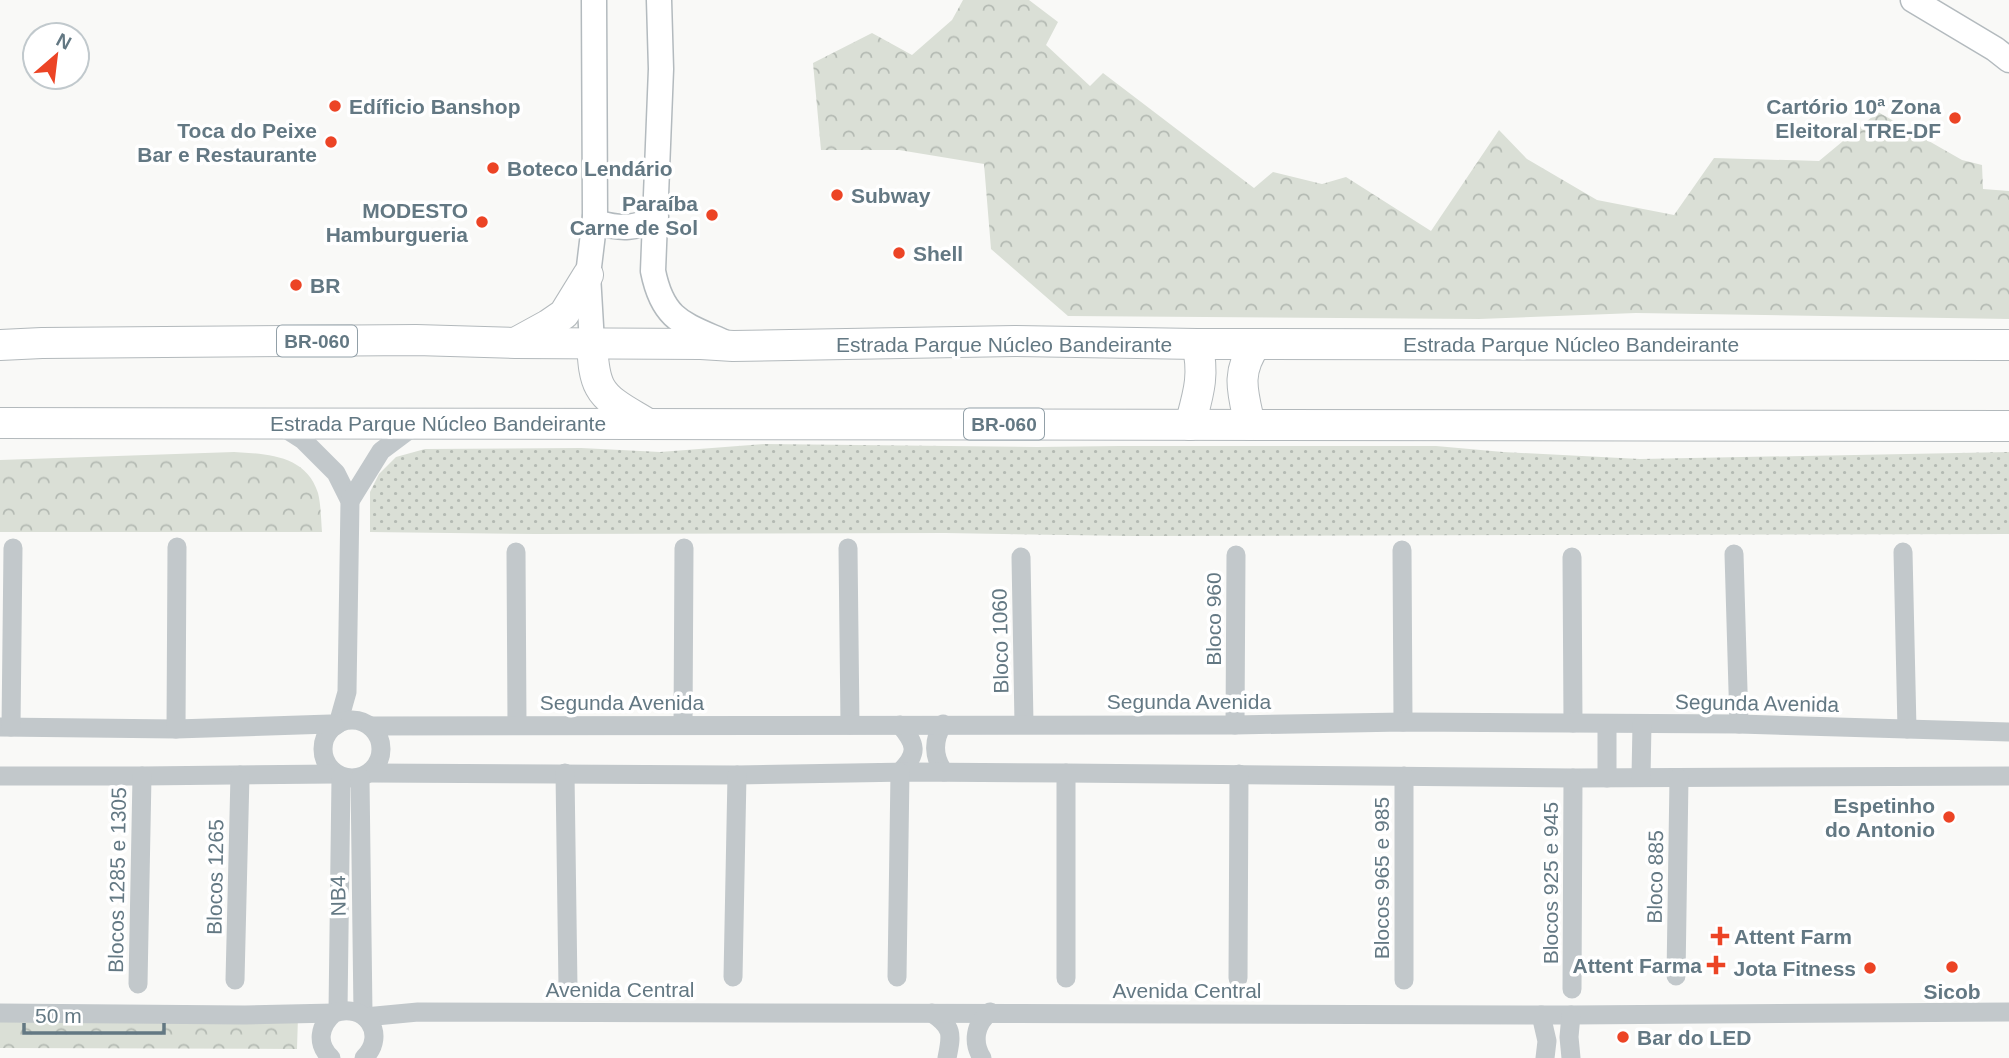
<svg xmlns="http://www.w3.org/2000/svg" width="2009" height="1058" font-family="Helvetica,sans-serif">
<defs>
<pattern id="grass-dots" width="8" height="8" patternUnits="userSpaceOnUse" patternTransform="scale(1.75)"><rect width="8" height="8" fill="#dadfd6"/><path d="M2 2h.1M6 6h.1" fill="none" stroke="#b4bab3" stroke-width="1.8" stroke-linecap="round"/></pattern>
<pattern id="forest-crowns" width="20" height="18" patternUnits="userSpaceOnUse" patternTransform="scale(1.75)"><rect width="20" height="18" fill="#dadfd6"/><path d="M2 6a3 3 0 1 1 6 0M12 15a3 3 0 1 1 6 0" fill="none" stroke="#b4bab3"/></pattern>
</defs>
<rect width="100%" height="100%" fill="#f9f9f7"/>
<!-- grass -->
<polygon fill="url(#grass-dots)" points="764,444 1037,447 1120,446 1436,446 1503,452 1640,459 2009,452 2009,534 1133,536 945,533 536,534 370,532 370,492 379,474 396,457 425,449 581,448 660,452"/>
<!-- forest -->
<g fill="url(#forest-crowns)">
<polygon points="963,0 1029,0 1058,22 1046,45 1090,86 1103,73 1254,188 1273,172 1322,184 1346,177 1431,231 1499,130 1527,159 1597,200 1674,215 1714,158 1819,161 1878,112 1962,160 1982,165 1983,189 2009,191 2009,319 1636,313 1479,319 1068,316 991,249 984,164 899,150 821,150 813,63 872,33 912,55 952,20"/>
<path d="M234,452C267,454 306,455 318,493C321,505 321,520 322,532H0V460Z"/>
<polygon points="0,1016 298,1016 297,1049 0,1048"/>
</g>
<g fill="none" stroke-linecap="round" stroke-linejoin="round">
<!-- major casing -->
<g stroke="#b3babe" stroke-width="27">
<g id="major">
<path d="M659,0L661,69L653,271C663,321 684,324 726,343"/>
<polyline points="1913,0 1995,49 2009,60"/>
<path d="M595,217L599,223C621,229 637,229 656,217"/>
<polyline points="592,343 588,275 595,217 594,0"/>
</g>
</g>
<!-- highway casing -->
<g stroke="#b3b9bc" stroke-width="32">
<g id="highway">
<polyline points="517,342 548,325 564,314 588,275"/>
<path d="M592,343C593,357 593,374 600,387C609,404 633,414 648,424"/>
<polyline points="0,345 42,343 416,340 515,343 701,344 733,346 1015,341 1197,344 2009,345"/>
<polyline points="0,423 2009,426"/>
<path d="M1190,425C1198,395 1205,375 1197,344"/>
<path d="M1250,425C1243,393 1235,373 1256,344"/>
</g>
</g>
<!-- minor -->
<g stroke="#c2c8cb" stroke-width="19">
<polyline points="278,424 303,440 336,473 350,501 347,692 338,724"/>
<polyline points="350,501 381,451 417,424"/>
<polyline points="848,548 850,725"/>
<polyline points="1402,550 1403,722"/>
<polyline points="516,552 517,725"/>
<polyline points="1903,552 1907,729"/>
<polyline points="1734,554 1739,724"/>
<polyline points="1021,557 1024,724"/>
<polyline points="1572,557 1573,723"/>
<circle cx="352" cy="749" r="29"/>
<path d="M943,724C933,740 933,757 944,772"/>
<polyline points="683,725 684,548"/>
<path d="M900,725C916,744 919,753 900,772"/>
<polyline points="1235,725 1236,555"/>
<polyline points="370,726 1235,725 1403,722 1739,724 2009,732"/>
<polyline points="0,727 176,729 330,724 335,726"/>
<polyline points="11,727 13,548"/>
<polyline points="176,729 177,547"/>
<polyline points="370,773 737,775 909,772 1066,773 1573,778 2009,776"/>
<polyline points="565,773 568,988"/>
<polyline points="0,776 142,776 336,774"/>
<polyline points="1404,776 1404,980"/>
<polyline points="1641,777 1642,724"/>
<polyline points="360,778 363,1014"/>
<polyline points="1607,778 1607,724"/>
<polyline points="1676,976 1679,778"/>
<polyline points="733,977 737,775"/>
<polyline points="897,977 900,772"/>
<polyline points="1066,978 1066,773"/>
<polyline points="1238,978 1239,774"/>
<polyline points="235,980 240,775"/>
<polyline points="138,984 142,776"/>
<polyline points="1572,989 1573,778"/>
<polyline points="338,1011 341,777"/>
<polyline points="0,1013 245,1015 334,1013"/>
<path d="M932,1013C953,1027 952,1034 947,1058"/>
<polyline points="1541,1015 1547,1041 1545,1058"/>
<polyline points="365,1017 418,1012 1571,1015 2009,1012"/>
<path d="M331,1058C316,1044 319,1026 334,1013C365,1002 388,1034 364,1058"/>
<path d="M982,1058C972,1042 975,1024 990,1012"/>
<polyline points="1571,1058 1569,1037 1571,1015"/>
</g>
<!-- major -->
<use href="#major" stroke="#fff" stroke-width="24"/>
<!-- highway -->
<use href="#highway" stroke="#fff" stroke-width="30"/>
</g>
<!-- markers -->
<g fill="#ec4425" stroke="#fff" stroke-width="2.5">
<circle cx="335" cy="106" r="7"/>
<circle cx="1955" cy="118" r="7"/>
<circle cx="331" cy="142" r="7"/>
<circle cx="493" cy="168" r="7"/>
<circle cx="837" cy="195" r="7"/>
<circle cx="712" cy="215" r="7"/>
<circle cx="482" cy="222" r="7"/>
<circle cx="899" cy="253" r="7"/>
<circle cx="296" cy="285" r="7"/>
<circle cx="1949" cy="817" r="7"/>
<path d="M1716.5 925.5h7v7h7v7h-7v7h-7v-7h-7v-7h7z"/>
<path d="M1712.5 954.5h7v7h7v7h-7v7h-7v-7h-7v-7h7z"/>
<circle cx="1952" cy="967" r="7"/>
<circle cx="1870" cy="968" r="7"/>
<circle cx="1623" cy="1037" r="7"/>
</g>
<g text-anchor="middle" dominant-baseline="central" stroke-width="7" stroke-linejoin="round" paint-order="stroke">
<!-- shield labels -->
<g fill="#fff" stroke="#92a0a8" stroke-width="2">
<rect x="277" y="325.5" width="80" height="31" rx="5"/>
<rect x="964" y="408.5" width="80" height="31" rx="5"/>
</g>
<g font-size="19" font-weight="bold" fill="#637883">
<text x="317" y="341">BR-060</text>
<text x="1004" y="424">BR-060</text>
</g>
<!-- poi labels -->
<g font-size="21" font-weight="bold" fill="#637883" stroke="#fff" text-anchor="start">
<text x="349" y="106">Edíficio Banshop</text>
<text x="1941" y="106" text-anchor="end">Cartório 10ª Zona<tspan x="1941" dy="24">Eleitoral TRE-DF</tspan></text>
<text x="317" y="130" text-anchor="end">Toca do Peixe<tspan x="317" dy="24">Bar e Restaurante</tspan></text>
<text x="507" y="168">Boteco Lendário</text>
<text x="851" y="195">Subway</text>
<text x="698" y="203" text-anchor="end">Paraíba<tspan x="698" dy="24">Carne de Sol</tspan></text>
<text x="468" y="210" text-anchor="end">MODESTO<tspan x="468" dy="24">Hamburgueria</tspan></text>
<text x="913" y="253">Shell</text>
<text x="310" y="285">BR</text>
<text x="1935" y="805" text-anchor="end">Espetinho<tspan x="1935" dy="24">do Antonio</tspan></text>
<text x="1734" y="936">Attent Farm</text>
<text x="1702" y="965" text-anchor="end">Attent Farma</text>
<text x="1856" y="968" text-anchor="end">Jota Fitness</text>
<text x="1952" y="991" text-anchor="middle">Sicob</text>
<text x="1637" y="1037">Bar do LED</text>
</g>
<!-- street labels -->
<g font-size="21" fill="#637883" stroke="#fff">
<text x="1004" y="344">Estrada Parque Núcleo Bandeirante</text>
<text x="1571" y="344">Estrada Parque Núcleo Bandeirante</text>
<text x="438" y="423">Estrada Parque Núcleo Bandeirante</text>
<text transform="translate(1213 619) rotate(-90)">Bloco 960</text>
<text transform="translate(1000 641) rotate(-91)">Bloco 1060</text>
<text x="1189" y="701">Segunda Avenida</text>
<text x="622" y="702">Segunda Avenida</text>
<text transform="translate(1757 703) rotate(1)">Segunda Avenida</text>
<text transform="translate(215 877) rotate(-89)">Blocos 1265</text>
<text transform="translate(1655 877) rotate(-89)">Bloco 885</text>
<text transform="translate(1381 878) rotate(-90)">Blocos 965 e 985</text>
<text transform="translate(117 880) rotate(-89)">Blocos 1285 e 1305</text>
<text transform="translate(1550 883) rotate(-90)">Blocos 925 e 945</text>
<text transform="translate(338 896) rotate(-91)">NB4</text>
<text x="620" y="989">Avenida Central</text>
<text x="1187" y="990">Avenida Central</text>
</g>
</g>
<!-- north arrow -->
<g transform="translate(56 56) rotate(28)"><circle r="33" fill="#ffffff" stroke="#c1c9cd" stroke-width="2"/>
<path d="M0-5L12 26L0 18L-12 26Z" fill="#ec4425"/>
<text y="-10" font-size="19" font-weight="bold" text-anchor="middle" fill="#637883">N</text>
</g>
<!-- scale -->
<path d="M24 1023v10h140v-10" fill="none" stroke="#637883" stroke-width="3.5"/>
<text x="35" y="1023" font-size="21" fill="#637883" stroke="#ffffff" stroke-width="5" paint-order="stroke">50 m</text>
</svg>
